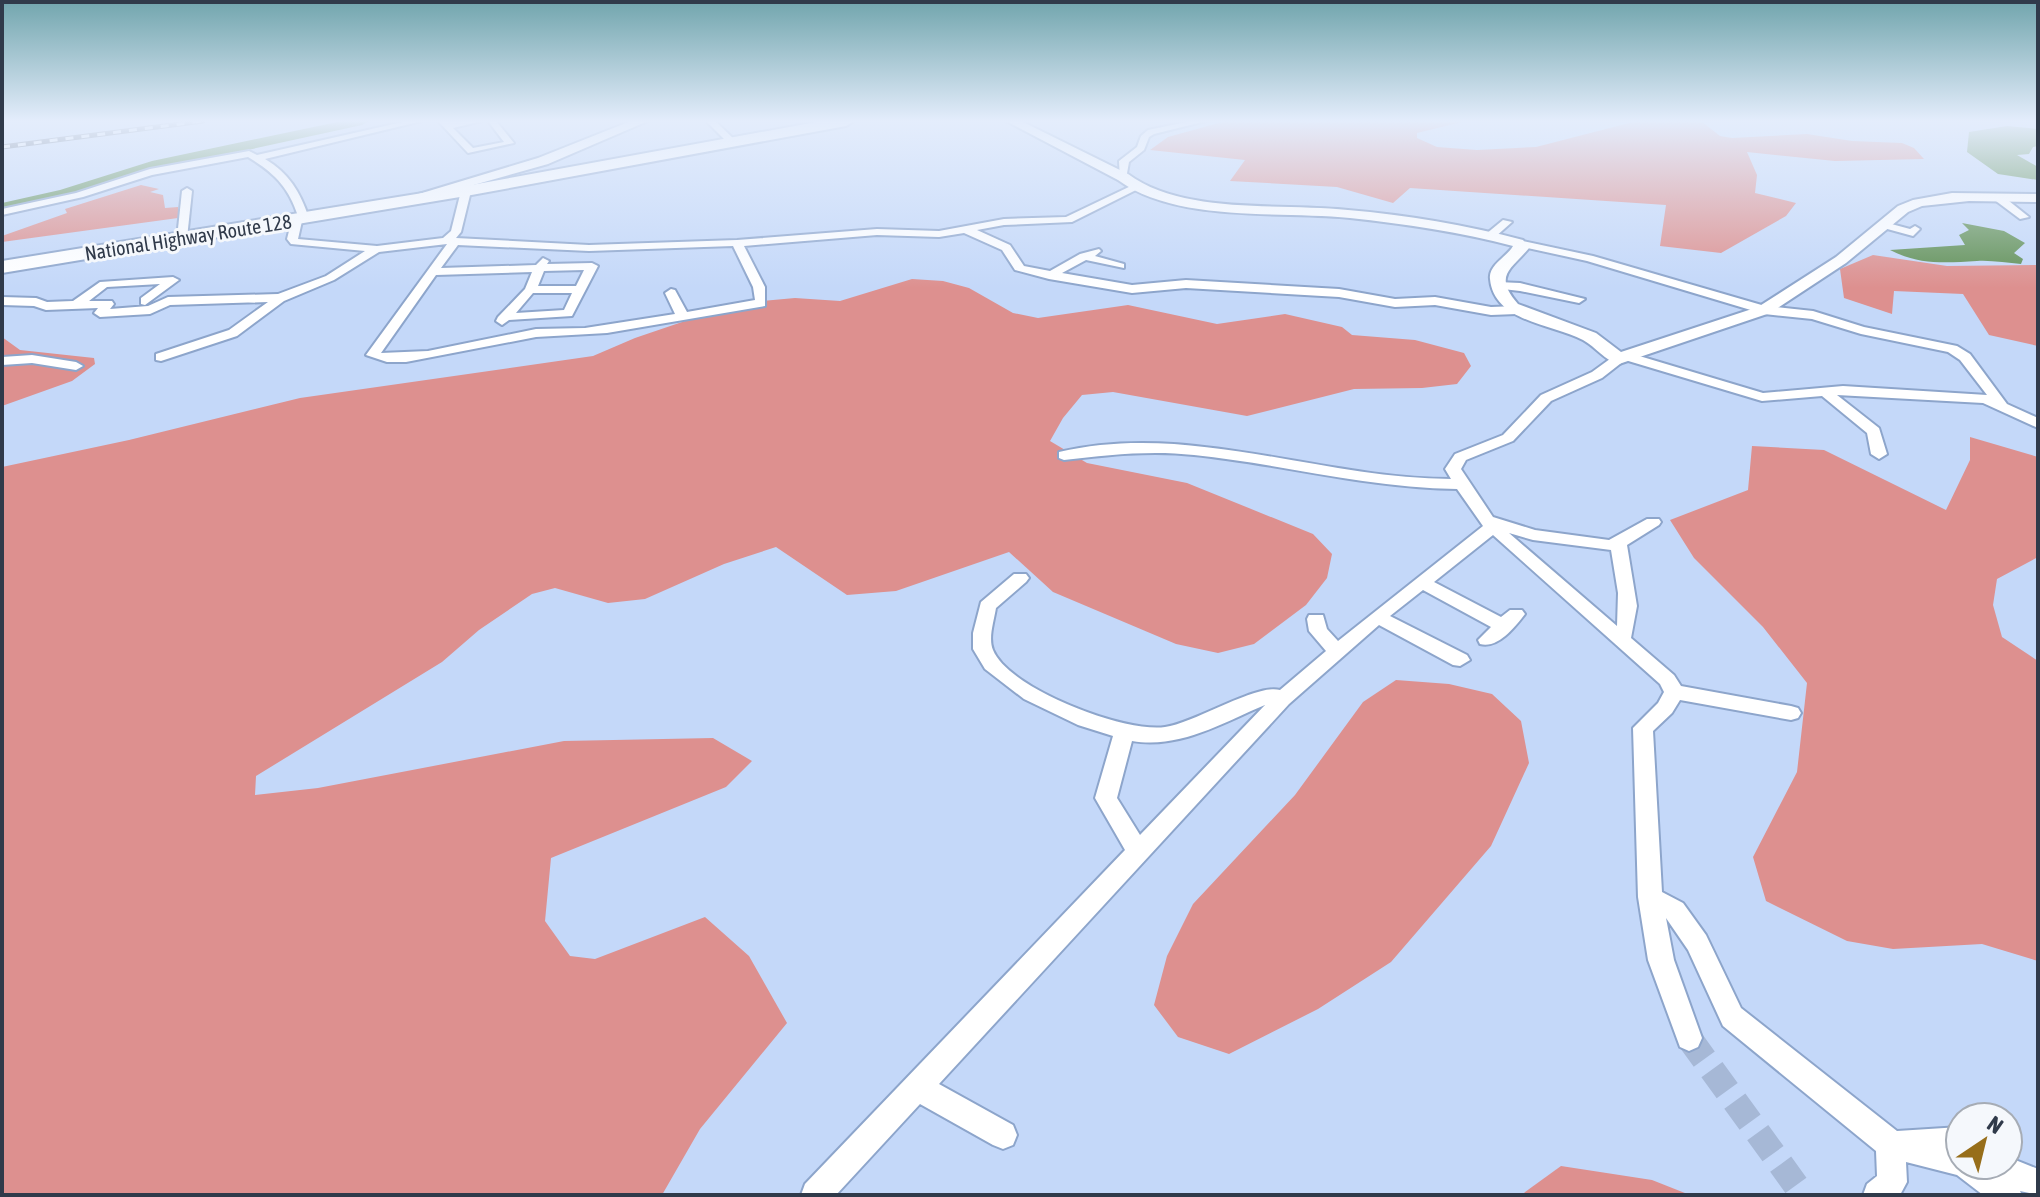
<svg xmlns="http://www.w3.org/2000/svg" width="2040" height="1197" font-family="'Asap Condensed',sans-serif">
<rect width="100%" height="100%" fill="#c4d8f9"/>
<!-- green -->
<g fill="#dd908f">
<polygon points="1226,121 1466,121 1417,133 1417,138 1437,147 1477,150 1536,147 1637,121 1701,121 1720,136 1732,138 1807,134 1852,141 1902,143 1914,148 1924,159 1835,161 1747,152 1757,175 1755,193 1796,203 1786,216 1721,253 1660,246 1666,205 1410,188 1393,203 1337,187 1230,181 1245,160 1150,150 1168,137"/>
<polygon points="141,185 159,189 150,192 163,195 165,208 178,207 178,218 2,242 2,236 67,213 65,209"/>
<polygon points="1873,255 1947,266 2038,265 2038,346 1989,335 1963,294 1894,291 1892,314 1844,298 1840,269"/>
<polygon points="912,279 943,281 969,288 1013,313 1038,318 1128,305 1217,324 1285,314 1342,327 1352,335 1415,340 1464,353 1471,366 1457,384 1422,388 1354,389 1247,416 1113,392 1082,395 1063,418 1050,441 1087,463 1187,483 1313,534 1332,554 1327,578 1306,605 1254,644 1218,653 1176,644 1053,592 1009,552 896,591 847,595 776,547 724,564 645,599 608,603 555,588 532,594 479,630 442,662 256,776 255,795 318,788 564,741 713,738 752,761 726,787 551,858 545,921 570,956 595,959 705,917 749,956 787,1023 700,1129 662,1195 2,1195 2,467 129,440 300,398 593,356 635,338 738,303 795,298 840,301"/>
<polygon points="2,337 20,350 94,358 95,364 72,381 2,406"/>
<polygon points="1970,437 2038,457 2038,557 1997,579 1993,605 2002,637 2038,661 2038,961 1982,944 1893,949 1847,941 1766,901 1753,857 1797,772 1807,683 1763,627 1694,558 1670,520 1748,490 1752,446 1824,450 1946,510 1970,460"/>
<polygon points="1396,680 1449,684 1492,694 1521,721 1529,763 1491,846 1391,962 1318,1009 1229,1054 1178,1037 1154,1005 1167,956 1193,904 1295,795 1363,702"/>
<polygon points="1561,1166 1652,1180 1690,1195 1521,1195"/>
</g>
<!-- water -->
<g fill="#5f8f54">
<polygon points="2007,126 2038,129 2038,146 2033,147 2029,154 2017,155 2038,167 2038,180 1998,174 1967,152 1969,132"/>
<path d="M1962,223L2004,231L2025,243L2014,253L2023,259L2021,264C2007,263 1991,260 1977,261C1944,263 1919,265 1890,250L1965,245L1959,235L1969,230Z"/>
</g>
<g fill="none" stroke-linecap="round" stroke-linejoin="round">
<!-- river -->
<polygon fill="#5f8f54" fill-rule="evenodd" points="342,121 369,121 362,125 156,170 70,198 2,213 2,203 60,190 152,161"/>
<!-- minor-tunnel -->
<polyline stroke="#a6b8d6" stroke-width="26" stroke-dasharray="26 13" stroke-linecap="butt" points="1689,1038 1803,1195"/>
<!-- minor casing -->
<g stroke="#8da5cb" stroke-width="4">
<g id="minor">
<path d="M407,121H422L265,159C289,173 300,192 309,218L302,221L298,239L377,246L443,238L451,231L461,191L466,188L471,191L461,232L456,238L589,245L737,240L877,229L939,231L1004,219L1066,217L1133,185L1138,188L1136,190L1072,222L1004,225L977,230L1010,245L1024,266L1050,271L1080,254L1099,249L1101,251L1095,256L1124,264V268L1086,260L1062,273L1132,285L1186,280L1339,289L1395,299L1435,297L1491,307L1517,306L1523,310L1517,314L1491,315L1435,305L1395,307L1339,297L1186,288L1132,293L1049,279L1015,270L1002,250L964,233L939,237L877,235L744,246L765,287V306L607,333L536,337L406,362H387L366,355L447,244L379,252L334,280L284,301L237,336L161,361L156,360V354L229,330L268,302L170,305L150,314L100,317L94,313L98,308L46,310L34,306L2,305V297L36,298L47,302L73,301L100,282L173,277L179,280L145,305L141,304V298L160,284L107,287L89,301H112L114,304L110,309L148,306L168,297L278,294L326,276L365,251L291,244L287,239L292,219L298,216C288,186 274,173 248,157L152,175L83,197L2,215V209L76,193L150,169L249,151L257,155ZM458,245L589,251L733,246L753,287L755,300L687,312L675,290L671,289L665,293L675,314L585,328L536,329L428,351L381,353L436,275L532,272L525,289L498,317L496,321L502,325L509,320L572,316L598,266L592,263L547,264L549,261L543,258L536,265L441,268ZM584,270L576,286H538L544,271ZM533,293H572L564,310L516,313Z"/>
<polygon points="438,121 482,121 453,128 473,148 504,142 488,121 496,121 514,143 468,153"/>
<polygon points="706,121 715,121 735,140 735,144 729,144"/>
<polygon points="1191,121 1206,121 1154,134 1149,137 1144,150 1129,162 1126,179 1120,179 1119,161 1137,147 1141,136 1148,130"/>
<polygon points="187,188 192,191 187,238 182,241 177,238 182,191"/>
<polygon points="1996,197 2004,197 2029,217 2020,219 1996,201"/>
<polygon points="1503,220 1512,222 1494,238 1486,238 1486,234"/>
<polygon points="1884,222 1910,229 1915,226 1920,229 1913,236 1880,227 1880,223"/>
<path d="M1518,240L1593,256L1765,306L1813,311L1864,327L1957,346L1970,354L2007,404L2038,418V428L1983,403L1837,395L1879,428L1887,454L1879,459L1871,454L1867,433L1822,396L1762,401L1625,360L1602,378L1551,401L1513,441L1466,460L1461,469L1493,517L1535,530L1609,540L1647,519H1659L1661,522L1659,525L1627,545L1637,606L1631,638L1674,675L1681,686L1791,706L1798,708L1801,713L1798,718L1791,720L1680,700L1672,713L1653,731L1662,892L1683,903L1706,935L1741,1008L1897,1131L1960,1127V1165H2008V1157L2038,1169V1195L2020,1191L2022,1195H1983L1957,1175L1906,1162L1907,1182L1900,1195H1863L1867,1184L1877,1176L1876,1151L1723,1026L1688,950L1666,918L1674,960L1702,1038L1698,1047L1689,1051L1680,1047L1648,960L1638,897L1633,728L1658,703L1664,692L1660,684L1493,535L1434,582L1501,617L1510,610H1522L1525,614C1515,627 1498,649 1480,644L1478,640L1491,627L1423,590L1390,616L1467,655L1470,660L1460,666L1453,665L1379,625L1289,704L939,1084L1013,1125L1017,1135L1013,1145L1003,1149L993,1145L920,1104L836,1195H801L805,1184L1125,850L1095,798L1113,736L1078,725L1024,699L985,669L973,649V633L981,602L1014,574H1026L1029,578L1026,582L996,608C994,621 988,638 993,650C1009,689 1125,733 1165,727C1195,723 1257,683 1280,690L1326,651L1309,631L1307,619L1309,615H1323L1327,629L1338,641L1483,526L1457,489C1367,488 1282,464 1194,455C1150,450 1107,455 1064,460L1059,458V452C1189,421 1321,479 1451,479L1445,469L1455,454L1503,435L1541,395L1592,372L1614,356L1626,352L1763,393L1843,386L1987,395L1960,360L1948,352L1861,334L1812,319L1764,314L1587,261L1514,245V241ZM1509,533L1533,540L1611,550L1618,593L1617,626ZM1265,705L1140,835L1117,798L1132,741C1180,749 1222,723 1265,705Z"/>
<polygon points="1498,282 1520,283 1585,299 1579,303 1520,291 1494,288 1492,286"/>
<polygon points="32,355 76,362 83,366 76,370 32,363 2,365 2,357"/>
</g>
</g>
<!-- tertiary casing -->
<g stroke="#8da5cb" stroke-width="4">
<path id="tertiary" d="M1006,121H1021L1128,174C1183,215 1282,203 1348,210C1407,215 1466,225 1523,240L1529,248C1511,270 1493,275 1518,304L1596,333L1621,352L1758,307L1836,257L1898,206L1913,200L1952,193L2038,194V202L1969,201L1922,206L1908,212L1846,263L1770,313L1619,364C1605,361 1596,347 1583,340C1552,324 1494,322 1490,279C1488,265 1508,256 1513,246C1460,232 1405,224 1350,218C1281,211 1176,223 1118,180Z"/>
</g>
<!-- secondary casing -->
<g stroke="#8da5cb" stroke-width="4">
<polygon id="secondary" points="631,121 648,121 548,164 406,204 399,200 538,158"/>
</g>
<!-- trunk casing -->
<g stroke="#8da5cb" stroke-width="4">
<polygon id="trunk" points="822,121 854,121 846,126 466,196 2,273 2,261 466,186"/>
</g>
<!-- minor -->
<use href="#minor" fill="#fff" fill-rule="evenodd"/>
<!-- tertiary -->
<use href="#tertiary" fill="#fff" fill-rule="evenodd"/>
<!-- secondary -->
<use href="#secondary" fill="#fff" fill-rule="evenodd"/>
<!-- trunk -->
<use href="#trunk" fill="#fff" fill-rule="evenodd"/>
<!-- rail casing -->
<g stroke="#4a5669" stroke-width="5">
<polyline id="rail" points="2,147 203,121"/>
</g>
<!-- rail -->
<use href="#rail" stroke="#f5f8fc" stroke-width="3" stroke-dasharray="8" stroke-linecap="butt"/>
</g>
<!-- sky -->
<linearGradient id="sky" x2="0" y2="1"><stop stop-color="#71a5ad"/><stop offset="0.42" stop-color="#e4edfc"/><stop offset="1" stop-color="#e4edfc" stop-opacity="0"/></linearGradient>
<rect width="2040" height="288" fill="url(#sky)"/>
<g text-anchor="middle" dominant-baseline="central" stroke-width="6" stroke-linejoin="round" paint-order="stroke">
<!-- far-street labels -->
<g font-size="20" fill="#303a4a" stroke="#f5f8fc">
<text transform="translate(188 237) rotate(-9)">National Highway Route 128</text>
</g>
</g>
<!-- border -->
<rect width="2040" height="1197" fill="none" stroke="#303a4a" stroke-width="8"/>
<!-- north arrow -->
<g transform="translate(1984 1141) rotate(35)"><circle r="38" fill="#f5f8fc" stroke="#a6acb5" stroke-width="2"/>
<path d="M0-6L14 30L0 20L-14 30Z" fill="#976e1a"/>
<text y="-12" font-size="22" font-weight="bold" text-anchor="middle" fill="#303a4a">N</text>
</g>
</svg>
